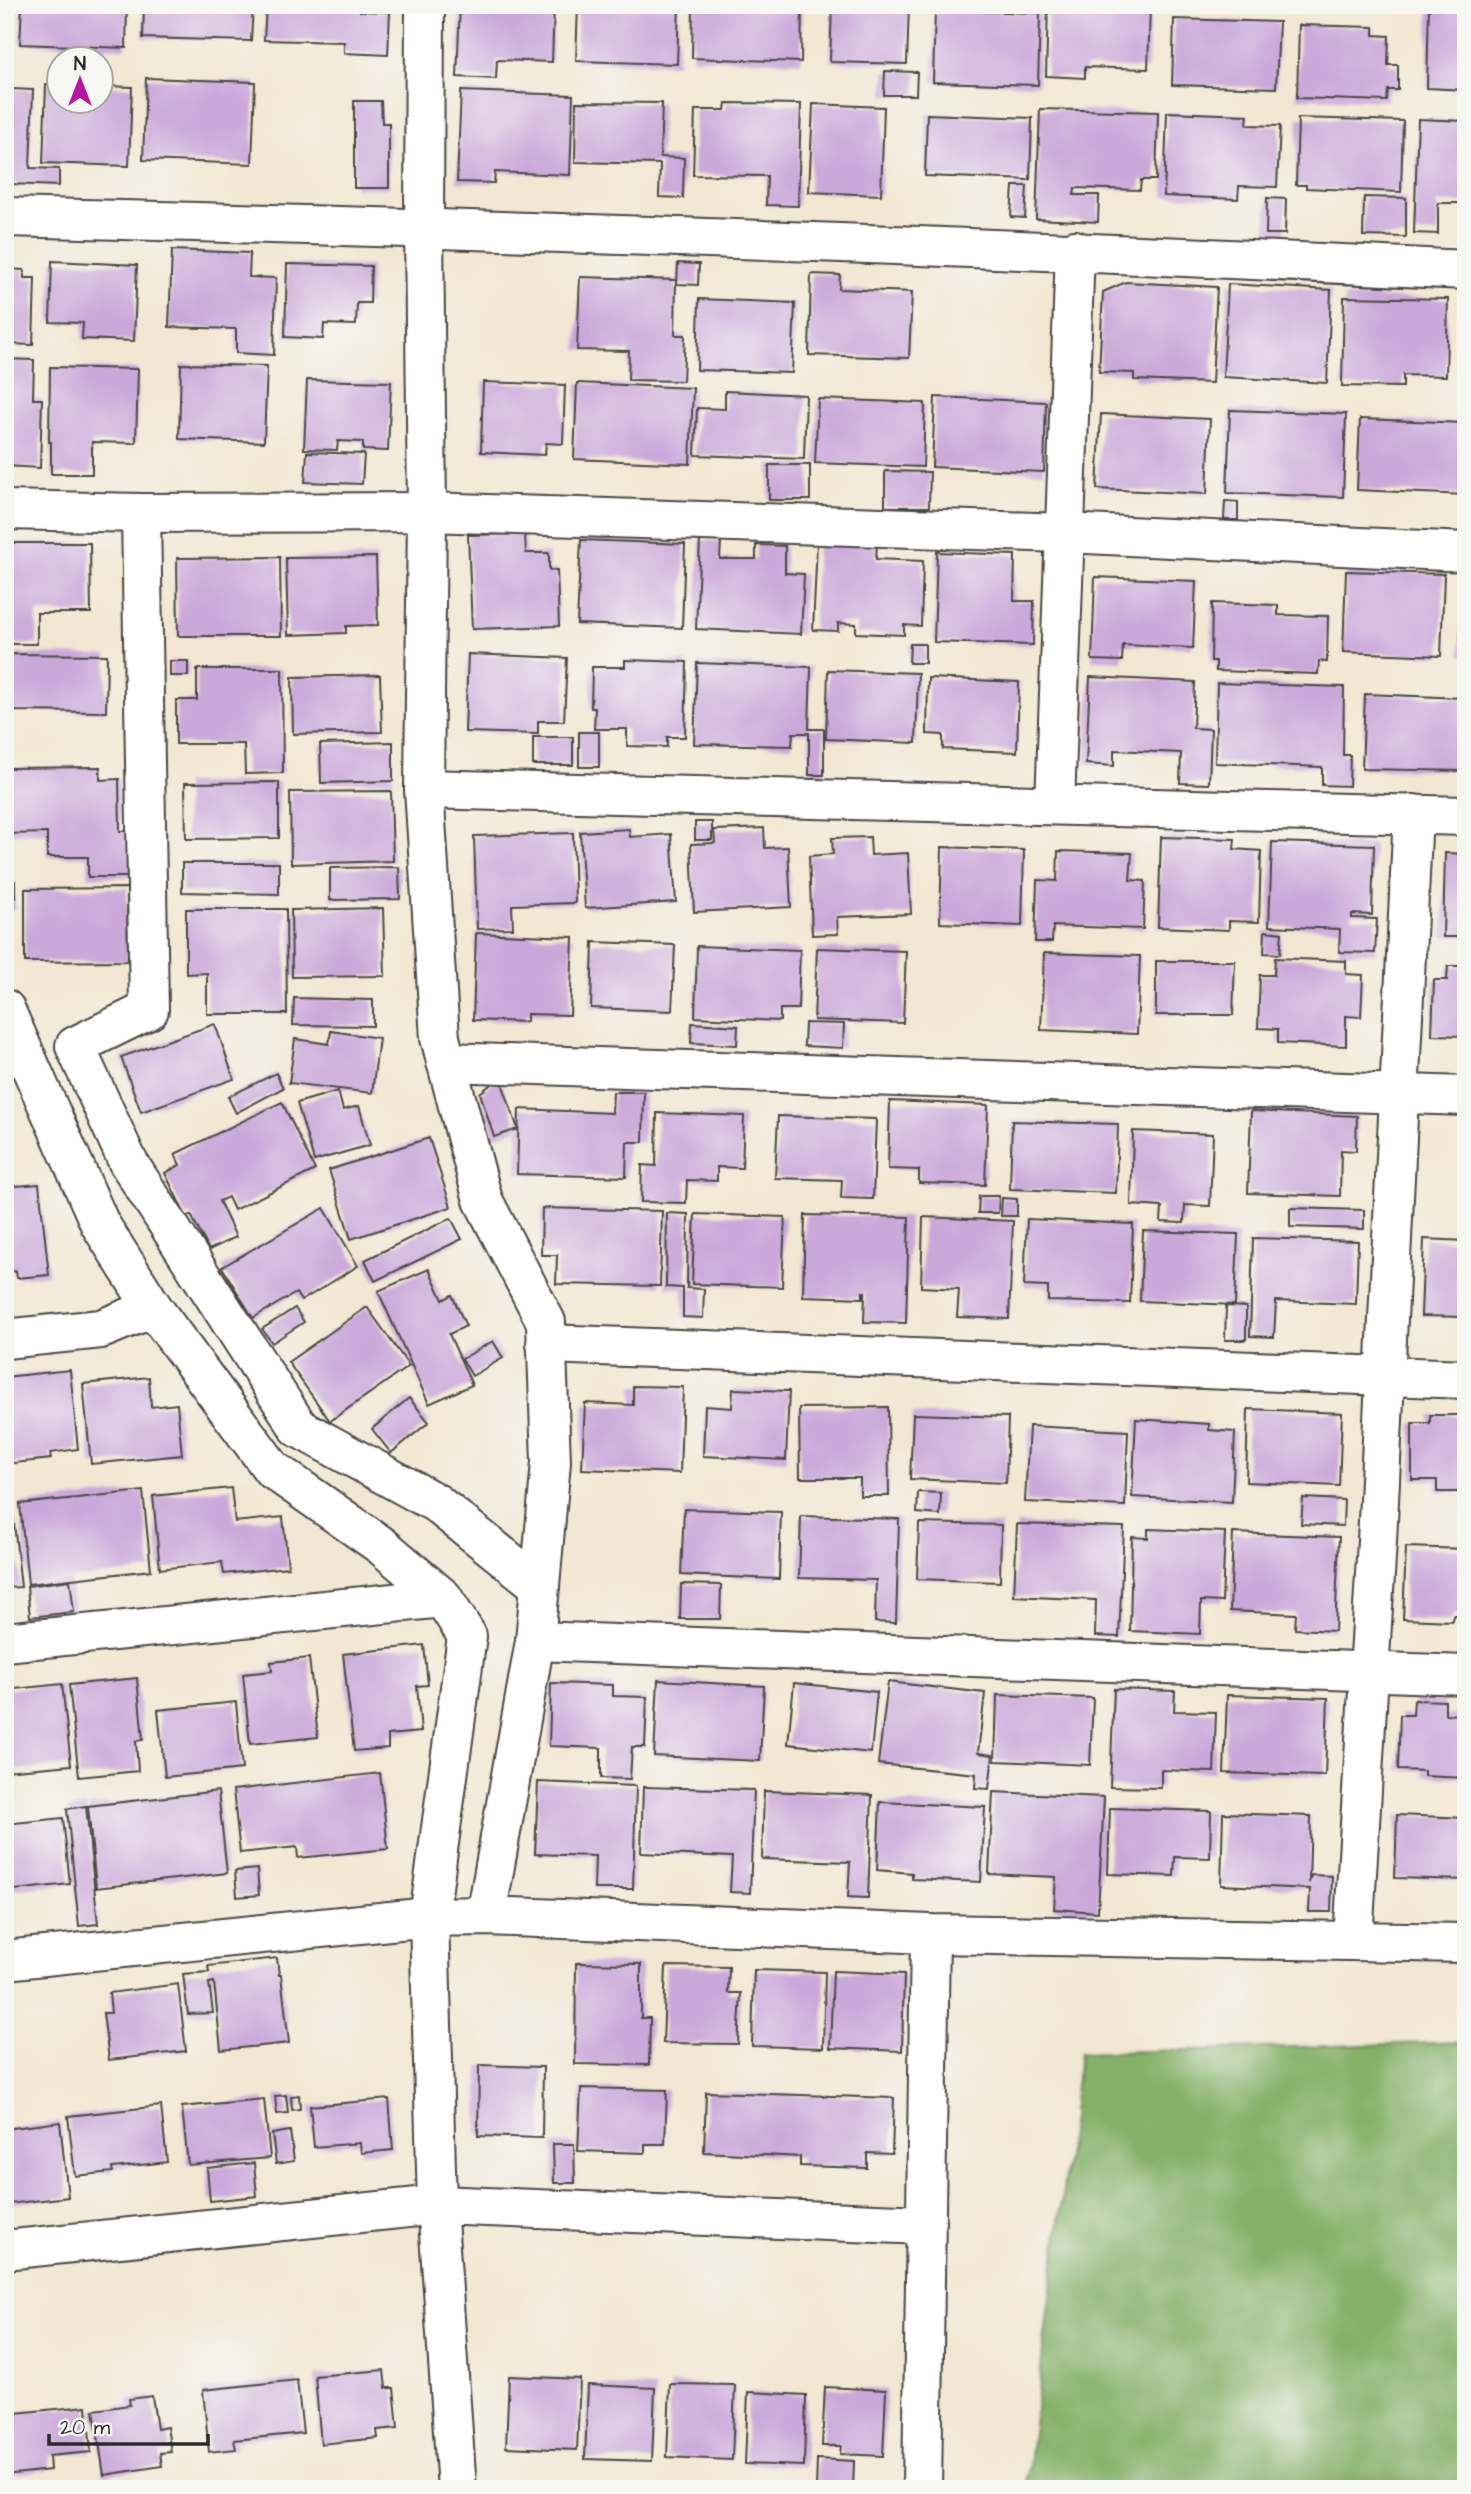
<svg xmlns="http://www.w3.org/2000/svg" width="1471" height="2494" font-family="'Architects Daughter',sans-serif">
<rect width="100%" height="100%" fill="#f6f6f2"/>
<filter id="ink" filterUnits="userSpaceOnUse"><feTurbulence type="fractalNoise" baseFrequency=".0143" numOctaves="2"/><feDisplacementMap in="SourceGraphic" scale="14" xChannelSelector="R" yChannelSelector="G"/><feConvolveMatrix kernelMatrix="1 2 1 2 8 2 1 2 1" color-interpolation-filters="sRGB"/></filter>
<filter id="wash" filterUnits="userSpaceOnUse"><feTurbulence type="fractalNoise" baseFrequency=".00686" numOctaves="4" result="noise"/><feDisplacementMap in="SourceGraphic" scale="28" xChannelSelector="R" yChannelSelector="G"/><feGaussianBlur stdDeviation="1.57" result="paint"/><feColorMatrix in="noise" values="0 0 0 0 0 0 0 0 0 0 0 0 0 0 0 0 0 1.4 0 .05"/><feComposite in="paint" operator="in"/></filter>
<g filter="url(#wash)">
<rect width="100%" height="100%" fill="#f2e7d2"/>
<!-- forest -->
<polygon fill="#84b068" stroke="#586e4a" stroke-width="2" points="1466,2042 1466,2489 1026,2489 1080,2053"/>
<g id="blocks">
<!-- building -->
<g fill="#cba8da">
<polygon points="22,5 127,5 126,48 20,44"/>
<polygon points="144,5 253,5 251,41 143,38"/>
<polygon points="266,5 360,5 360,11 390,12 388,55 344,53 344,42 264,40"/>
<polygon points="460,5 554,5 552,62 497,60 496,79 457,77"/>
<polygon points="578,5 679,5 677,64 576,61"/>
<polygon points="693,5 802,5 801,62 692,58"/>
<polygon points="832,5 909,5 907,64 830,62"/>
<polygon points="1048,5 1150,6 1148,69 1085,67 1085,78 1046,76"/>
<polygon points="1429,5 1466,5 1466,90 1427,88"/>
<polygon points="935,10 1040,13 1038,85 933,82"/>
<polygon points="1174,19 1279,22 1276,88 1172,85"/>
<polygon points="1299,25 1374,27 1374,35 1389,36 1388,65 1398,65 1398,90 1388,90 1387,101 1297,98"/>
<polygon points="885,71 917,72 916,95 884,95"/>
<polygon points="146,78 255,82 252,164 143,160"/>
<polygon points="46,85 60,85 60,102 102,102 102,86 132,87 129,166 43,163"/>
<polygon points="12,89 33,90 30,168 59,169 59,186 9,184"/>
<polygon points="461,91 573,95 570,175 495,172 494,183 457,182"/>
<polygon points="354,101 381,101 382,123 389,123 389,188 354,188"/>
<polygon points="576,102 662,103 660,157 684,158 683,198 659,197 660,164 575,162"/>
<polygon points="726,103 801,104 798,206 766,205 767,176 693,175 695,110 725,110"/>
<polygon points="813,104 884,107 881,195 809,192"/>
<polygon points="1040,109 1158,112 1156,180 1141,180 1140,190 1075,188 1074,195 1099,195 1098,222 1036,219"/>
<polygon points="1167,112 1248,115 1247,125 1280,126 1277,187 1239,186 1238,199 1164,196"/>
<polygon points="927,114 1032,118 1030,180 925,176"/>
<polygon points="1298,118 1403,121 1401,192 1306,188 1306,185 1296,185"/>
<polygon points="1418,119 1466,121 1466,203 1438,203 1438,234 1414,233"/>
<polygon points="1013,186 1027,186 1025,218 1011,217"/>
<polygon points="1364,197 1406,198 1406,237 1363,236"/>
<polygon points="1267,198 1286,199 1285,234 1266,234"/>
<polygon points="172,250 250,253 249,277 276,278 274,355 236,353 236,329 169,327"/>
<polygon points="52,261 137,265 134,341 82,339 83,323 50,322"/>
<polygon points="678,263 699,264 698,285 677,284"/>
<polygon points="287,264 371,266 370,303 357,303 356,325 324,324 323,339 285,337"/>
<polygon points="5,269 24,270 24,278 35,278 33,345 5,344"/>
<polygon points="811,274 840,275 839,289 912,292 909,358 809,355"/>
<polygon points="580,277 676,280 675,335 685,335 683,381 628,380 629,351 577,350"/>
<polygon points="1126,282 1217,287 1212,383 1134,380 1134,373 1099,372 1103,292"/>
<polygon points="1228,284 1331,290 1327,383 1223,377"/>
<polygon points="1344,297 1448,299 1446,376 1403,375 1403,387 1342,386"/>
<polygon points="699,299 795,303 792,373 697,370"/>
<polygon points="5,359 34,360 33,399 42,399 40,468 5,466"/>
<polygon points="181,364 267,366 264,442 179,439"/>
<polygon points="50,367 138,369 136,443 92,442 92,474 51,474 51,442 49,442"/>
<polygon points="307,380 391,382 388,451 363,450 363,442 338,441 337,450 304,449"/>
<polygon points="483,382 565,385 563,444 546,443 545,455 481,452"/>
<polygon points="577,383 693,388 690,464 574,459"/>
<polygon points="725,391 806,395 804,459 695,455 697,408 725,409"/>
<polygon points="935,397 1046,402 1044,472 932,467"/>
<polygon points="818,399 925,403 923,467 815,463"/>
<polygon points="1230,410 1346,414 1343,497 1227,493"/>
<polygon points="1101,414 1210,419 1207,494 1097,489"/>
<polygon points="1360,419 1466,423 1466,495 1357,490"/>
<polygon points="307,452 364,454 362,484 305,482"/>
<rect x="769" y="465" width="41" height="35"/>
<polygon points="885,471 930,472 929,507 885,507"/>
<polygon points="1225,501 1238,502 1238,520 1224,520"/>
<polygon points="525,534 526,553 549,553 549,570 557,570 559,626 472,629 468,535"/>
<polygon points="581,540 685,544 682,628 577,624"/>
<polygon points="700,540 721,541 720,559 756,559 756,545 785,546 785,573 804,574 801,634 696,629"/>
<polygon points="5,543 90,543 91,613 37,613 37,644 5,644"/>
<polygon points="817,543 877,545 876,559 923,561 921,626 904,625 904,635 856,633 856,624 838,623 838,631 813,630"/>
<polygon points="937,552 1015,555 1014,601 1034,601 1033,645 934,642"/>
<polygon points="280,557 281,636 178,636 177,558"/>
<polygon points="376,557 378,625 346,626 346,633 288,635 286,558"/>
<polygon points="1346,571 1444,574 1441,656 1343,652"/>
<polygon points="1095,577 1196,581 1193,648 1123,645 1122,661 1092,660"/>
<polygon points="1462,582 1466,583 1466,655 1460,655"/>
<polygon points="1212,603 1278,605 1278,615 1328,616 1327,662 1319,661 1318,674 1216,671 1216,661 1211,661"/>
<polygon points="910,644 925,644 925,663 909,663"/>
<polygon points="5,654 107,655 106,712 5,711"/>
<polygon points="468,654 567,658 564,721 538,721 538,734 465,732"/>
<polygon points="625,660 687,662 685,737 667,737 667,747 627,746 627,729 594,729 595,708 591,708 592,667 625,667"/>
<rect x="170" y="661" width="18" height="15"/>
<polygon points="697,663 811,667 809,729 824,729 824,775 809,775 809,733 793,733 792,746 694,744"/>
<polygon points="197,669 282,669 283,773 245,774 244,744 176,744 176,700 197,700"/>
<polygon points="828,670 918,673 916,743 826,739"/>
<polygon points="380,675 382,732 293,734 292,677"/>
<polygon points="1090,677 1195,682 1193,728 1211,729 1209,784 1180,783 1181,753 1114,750 1114,766 1086,764"/>
<polygon points="928,678 1019,682 1017,752 943,749 943,735 927,734"/>
<polygon points="1217,683 1344,687 1343,755 1350,755 1349,786 1322,785 1322,767 1215,763"/>
<polygon points="1365,694 1463,698 1462,717 1466,717 1466,771 1362,769"/>
<rect x="579" y="732" width="20" height="35"/>
<rect x="533" y="737" width="40" height="28"/>
<polygon points="393,742 393,781 321,783 320,744"/>
<polygon points="100,767 100,780 119,779 120,831 134,831 134,877 88,877 88,857 47,857 47,833 5,834 5,768"/>
<polygon points="279,782 279,838 186,839 185,783"/>
<polygon points="391,791 393,861 291,864 290,792"/>
<rect x="695" y="822" width="17" height="18"/>
<polygon points="764,828 765,848 788,847 791,907 694,912 691,844 715,843 714,830"/>
<polygon points="629,829 630,837 671,834 676,902 585,908 580,832"/>
<polygon points="573,833 575,903 512,905 513,928 477,929 474,836"/>
<polygon points="870,837 871,855 908,853 911,914 837,917 838,934 812,935 809,856 833,854 832,838"/>
<polygon points="1161,837 1235,839 1234,849 1261,851 1259,922 1229,921 1229,930 1158,927"/>
<polygon points="1272,842 1374,845 1372,915 1352,914 1352,918 1377,919 1375,953 1339,952 1340,929 1269,926"/>
<polygon points="942,847 1024,850 1022,926 940,923"/>
<polygon points="1058,851 1132,853 1130,880 1145,881 1143,929 1053,926 1052,942 1035,942 1037,880 1057,881"/>
<polygon points="1445,853 1466,854 1466,937 1443,937"/>
<polygon points="182,863 279,863 279,894 182,892"/>
<polygon points="399,867 400,899 330,900 330,868"/>
<polygon points="5,880 15,881 15,909 5,909"/>
<polygon points="127,888 128,961 25,962 25,889"/>
<polygon points="383,908 385,976 292,977 291,910"/>
<polygon points="186,909 286,909 287,1014 207,1014 207,973 186,974"/>
<polygon points="1265,931 1282,933 1280,954 1264,953"/>
<polygon points="476,933 573,937 570,1015 527,1014 527,1022 473,1020"/>
<polygon points="593,942 675,945 672,1011 591,1008"/>
<polygon points="697,946 800,950 798,1009 780,1009 780,1021 695,1017"/>
<polygon points="817,948 906,951 903,1023 814,1020"/>
<polygon points="1044,953 1140,956 1137,1034 1041,1030"/>
<polygon points="1275,958 1346,961 1346,974 1363,975 1361,1017 1346,1016 1346,1046 1278,1043 1278,1029 1258,1028 1260,975 1274,975"/>
<polygon points="1156,961 1235,961 1233,1015 1156,1015"/>
<polygon points="1448,966 1466,966 1466,1036 1432,1035 1434,980 1447,980"/>
<polygon points="294,998 373,1000 373,1026 293,1025"/>
<polygon points="692,1023 738,1026 737,1045 691,1043"/>
<polygon points="805,1023 844,1024 843,1048 804,1046"/>
<polygon points="215,1024 234,1079 141,1112 121,1057"/>
<polygon points="331,1031 379,1038 372,1093 289,1083 295,1039 329,1044"/>
<polygon points="276,1073 283,1088 236,1113 228,1097"/>
<polygon points="500,1077 518,1129 494,1137 480,1093"/>
<polygon points="338,1091 343,1110 359,1106 370,1145 314,1161 297,1103"/>
<polygon points="613,1092 644,1092 643,1142 627,1142 626,1177 517,1174 519,1109 612,1113"/>
<polygon points="890,1101 988,1105 985,1185 919,1183 919,1170 888,1169"/>
<polygon points="282,1102 315,1170 234,1210 228,1197 219,1201 236,1237 209,1250 191,1215 186,1217 165,1173 180,1165 175,1154"/>
<polygon points="1251,1111 1357,1116 1356,1151 1341,1150 1340,1196 1248,1193"/>
<polygon points="657,1113 744,1116 742,1168 717,1167 717,1181 687,1180 686,1203 641,1202 642,1165 656,1166"/>
<polygon points="778,1116 876,1119 873,1199 841,1198 842,1180 775,1178"/>
<polygon points="1012,1121 1118,1124 1116,1193 1010,1189"/>
<polygon points="1133,1131 1213,1134 1210,1206 1185,1205 1184,1223 1161,1222 1162,1207 1131,1205"/>
<polygon points="429,1138 451,1207 351,1239 329,1170"/>
<polygon points="39,1184 49,1275 17,1278 16,1271 5,1272 5,1187"/>
<polygon points="979,1196 999,1196 998,1213 978,1213"/>
<polygon points="1002,1198 1017,1199 1017,1216 1001,1216"/>
<polygon points="324,1208 358,1266 301,1301 296,1293 253,1318 222,1267"/>
<polygon points="542,1208 662,1211 660,1286 556,1284 557,1255 541,1255"/>
<polygon points="1290,1208 1364,1210 1364,1229 1290,1227"/>
<polygon points="667,1213 688,1214 687,1288 704,1289 703,1318 683,1317 683,1288 666,1287"/>
<polygon points="695,1214 785,1217 782,1287 692,1284"/>
<polygon points="805,1215 909,1217 906,1323 864,1322 865,1292 863,1292 863,1298 803,1296"/>
<polygon points="923,1217 1013,1221 1009,1319 957,1317 959,1289 921,1287"/>
<polygon points="451,1218 462,1239 375,1281 365,1260"/>
<polygon points="1027,1219 1133,1224 1130,1303 1048,1301 1048,1287 1024,1286"/>
<polygon points="1143,1231 1238,1234 1235,1305 1140,1301"/>
<polygon points="1253,1238 1358,1241 1356,1304 1276,1301 1274,1337 1250,1336"/>
<polygon points="1424,1239 1466,1241 1466,1317 1421,1316"/>
<polygon points="429,1269 443,1300 452,1295 466,1326 449,1334 472,1385 429,1404 378,1291"/>
<polygon points="1226,1306 1246,1307 1246,1340 1225,1340"/>
<polygon points="367,1307 409,1366 330,1421 288,1362"/>
<polygon points="295,1308 304,1322 272,1343 262,1329"/>
<polygon points="493,1341 503,1358 472,1376 462,1359"/>
<polygon points="70,1370 78,1449 50,1453 51,1459 5,1464 5,1377"/>
<polygon points="149,1377 151,1407 177,1404 182,1455 91,1464 83,1384"/>
<polygon points="633,1386 683,1387 680,1473 582,1469 585,1403 633,1405"/>
<polygon points="733,1389 789,1391 786,1460 703,1456 705,1406 732,1408"/>
<polygon points="409,1398 429,1422 391,1453 372,1429"/>
<polygon points="888,1407 889,1496 860,1496 860,1478 800,1478 799,1408"/>
<polygon points="1248,1409 1342,1413 1339,1486 1246,1482"/>
<polygon points="913,1414 1008,1417 1006,1483 910,1479"/>
<polygon points="1430,1415 1466,1415 1466,1520 1463,1521 1463,1492 1437,1492 1437,1480 1412,1480 1412,1423 1430,1423"/>
<polygon points="1136,1419 1209,1424 1209,1430 1235,1432 1232,1502 1132,1497"/>
<polygon points="1029,1426 1128,1431 1125,1506 1025,1502"/>
<polygon points="231,1488 235,1522 283,1517 288,1567 224,1574 222,1562 160,1569 153,1496"/>
<polygon points="143,1491 151,1570 28,1584 20,1504"/>
<polygon points="918,1492 941,1493 940,1515 917,1513"/>
<polygon points="1303,1498 1344,1500 1343,1526 1301,1524"/>
<polygon points="684,1509 781,1512 779,1579 681,1575"/>
<polygon points="13,1514 21,1587 5,1588 5,1515"/>
<polygon points="801,1516 899,1519 896,1623 875,1622 876,1580 799,1578"/>
<polygon points="919,1523 1001,1525 1000,1582 917,1579"/>
<polygon points="1017,1524 1124,1527 1119,1637 1095,1636 1096,1600 1014,1596"/>
<polygon points="1148,1529 1225,1532 1222,1602 1201,1601 1200,1634 1130,1631 1132,1537 1148,1538"/>
<polygon points="1233,1533 1339,1537 1335,1631 1295,1629 1296,1614 1230,1611"/>
<polygon points="1406,1547 1466,1549 1466,1615 1453,1615 1452,1621 1403,1619"/>
<polygon points="70,1580 74,1612 30,1617 27,1586"/>
<polygon points="681,1584 721,1585 720,1619 680,1619"/>
<polygon points="424,1645 428,1685 417,1686 421,1732 388,1735 388,1748 354,1751 343,1654"/>
<polygon points="309,1658 318,1737 250,1744 243,1674 272,1671 271,1662"/>
<polygon points="137,1678 143,1740 136,1741 138,1771 79,1777 69,1685"/>
<polygon points="658,1680 764,1686 760,1761 654,1756"/>
<polygon points="888,1682 985,1693 978,1753 993,1755 989,1789 975,1788 976,1774 878,1764"/>
<polygon points="551,1683 613,1685 613,1696 647,1697 645,1747 632,1747 630,1779 601,1778 601,1748 549,1746"/>
<polygon points="794,1683 877,1692 871,1753 788,1744"/>
<polygon points="62,1684 71,1765 5,1771 5,1690"/>
<polygon points="1114,1689 1175,1691 1174,1711 1216,1712 1214,1772 1161,1770 1161,1788 1110,1787"/>
<polygon points="997,1695 1093,1698 1090,1765 995,1761"/>
<polygon points="1227,1695 1328,1698 1325,1776 1224,1773"/>
<polygon points="1414,1700 1445,1701 1445,1714 1466,1715 1466,1778 1424,1776 1424,1771 1398,1770 1400,1715 1413,1715"/>
<polygon points="236,1702 242,1769 165,1777 158,1710"/>
<polygon points="380,1773 388,1849 298,1858 297,1847 240,1853 233,1790"/>
<polygon points="538,1782 636,1786 633,1889 594,1889 595,1856 535,1854"/>
<polygon points="643,1787 754,1790 750,1893 730,1892 732,1857 641,1853"/>
<polygon points="218,1791 227,1873 96,1888 88,1806"/>
<polygon points="764,1791 872,1795 868,1898 848,1897 850,1862 762,1859"/>
<polygon points="993,1792 1104,1797 1098,1912 1054,1909 1056,1877 989,1874"/>
<polygon points="880,1802 985,1807 981,1882 912,1879 912,1873 877,1870"/>
<polygon points="86,1806 98,1924 79,1926 67,1809"/>
<polygon points="1110,1808 1211,1811 1210,1858 1175,1857 1174,1876 1108,1874"/>
<polygon points="1223,1813 1311,1816 1309,1883 1311,1875 1332,1876 1331,1912 1309,1912 1310,1889 1221,1885"/>
<polygon points="1397,1815 1466,1818 1466,1880 1395,1878"/>
<polygon points="63,1818 70,1884 5,1891 5,1824"/>
<polygon points="257,1869 259,1895 237,1897 235,1871"/>
<polygon points="277,1958 279,1975 281,1975 289,2043 221,2050 214,1982 209,1983 213,2013 188,2014 183,1974 209,1972 208,1966"/>
<polygon points="576,1963 641,1964 641,2018 650,2018 649,2065 575,2064"/>
<polygon points="666,1966 729,1967 728,1993 741,1993 738,2044 663,2043"/>
<polygon points="754,1970 825,1972 823,2048 752,2046"/>
<polygon points="833,1971 904,1974 902,2051 830,2048"/>
<polygon points="178,1984 186,2051 109,2060 103,2013 111,2013 109,1993"/>
<polygon points="479,2065 543,2067 542,2138 478,2136"/>
<polygon points="581,2088 667,2090 665,2144 645,2144 645,2153 578,2151"/>
<polygon points="706,2092 894,2098 892,2154 867,2153 867,2168 800,2166 800,2157 704,2152"/>
<polygon points="286,2095 288,2113 277,2114 275,2096"/>
<polygon points="299,2095 300,2109 292,2110 291,2096"/>
<polygon points="264,2099 270,2158 188,2165 182,2107"/>
<polygon points="389,2099 393,2150 361,2153 360,2143 314,2147 310,2106"/>
<polygon points="161,2106 167,2162 112,2168 113,2172 75,2176 68,2116"/>
<polygon points="60,2122 68,2197 8,2204 5,2178 5,2129"/>
<polygon points="290,2131 294,2161 276,2164 272,2134"/>
<polygon points="553,2144 574,2144 575,2183 554,2183"/>
<polygon points="254,2163 257,2196 210,2201 207,2168"/>
<polygon points="384,2370 386,2388 394,2388 398,2428 377,2430 378,2438 321,2444 315,2376"/>
<polygon points="509,2376 580,2379 577,2450 506,2447"/>
<polygon points="297,2380 303,2433 234,2440 236,2449 209,2452 203,2390"/>
<polygon points="670,2384 735,2385 732,2460 667,2457"/>
<polygon points="588,2385 655,2388 652,2461 585,2459"/>
<polygon points="825,2387 886,2390 883,2456 840,2454 841,2446 822,2446"/>
<polygon points="748,2392 806,2395 804,2466 745,2464"/>
<polygon points="152,2396 157,2429 167,2427 171,2452 160,2453 162,2466 104,2475 94,2410 130,2405 129,2399"/>
<polygon points="87,2406 91,2452 49,2456 50,2470 5,2475 5,2414"/>
<polygon points="817,2459 854,2461 853,2489 816,2489"/>
</g>
</g>
</g>
<g filter="url(#ink)">
<use href="#blocks" fill-opacity="0" stroke="#494744" stroke-width="2"/>
<g fill="none" stroke-linecap="round" stroke-linejoin="round">
<!-- minor casing -->
<g stroke="#494744" stroke-width="42">
<g id="minor">
<polyline points="425,5 424,227 427,512 424,789 440,1038 483,1200 546,1322 551,1462 535,1641 486,1916"/>
<path d="M5,217C492,229 979,246 1466,270"/>
<polyline points="5,510 141,513 427,512 1065,533 1466,552"/>
<polyline points="141,513 149,1010 75,1046 128,1162 299,1428 436,1503 540,1586"/>
<polyline points="424,789 1466,816"/>
<polyline points="1055,805 1075,250"/>
<polyline points="5,1009 100,1224 153,1308 272,1469 382,1546 443,1598 467,1636 429,1917 437,2205 457,2489"/>
<polyline points="446,1062 1466,1096"/>
<polyline points="5,1339 101,1329 153,1308"/>
<polyline points="546,1344 1466,1379"/>
<polyline points="535,1641 1466,1675"/>
<polyline points="5,1642 443,1598"/>
<polyline points="1353,1940 1377,1541 1413,814"/>
<polyline points="5,1960 429,1917 486,1916 930,1934 1466,1943"/>
<polyline points="5,2250 437,2205 925,2225"/>
<polyline points="922,2489 930,1934"/>
</g>
</g>
<!-- minor -->
<use href="#minor" stroke="#fff" stroke-width="38"/>
</g>
</g>
<!-- margin -->
<rect width="1471" height="2494" fill="none" stroke="#f6f6f2" stroke-width="28"/>
<!-- north arrow -->
<g transform="translate(80 80)"><circle r="33" fill="#f6f6f2" stroke="#a5a5a2" stroke-width="2"/>
<path d="M0-5L12 26L0 18L-12 26Z" fill="#b5179e"/>
<text y="-10" font-size="19" font-weight="bold" text-anchor="middle" fill="#2b2b2b">N</text>
</g>
<!-- scale -->
<path d="M49 2434v10h159v-10" fill="none" stroke="#2b2b2b" stroke-width="3.5"/>
<text x="60" y="2434" font-size="21" fill="#2b2b2b" stroke="#f6f6f2" stroke-width="5" paint-order="stroke">20 m</text>
</svg>
